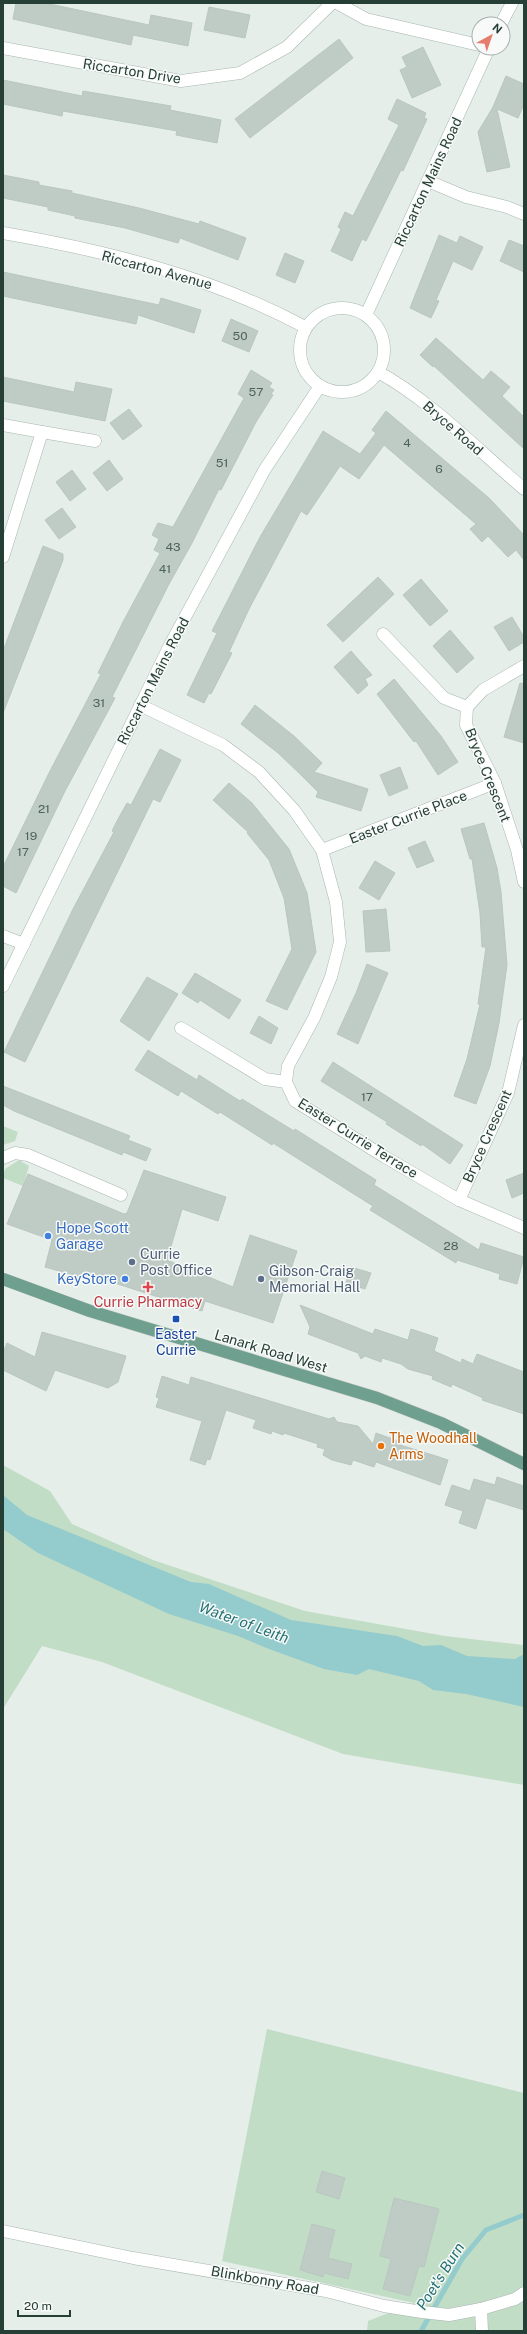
<svg xmlns="http://www.w3.org/2000/svg" width="527" height="2334" font-family="'Public Sans',sans-serif">
<rect width="100%" height="100%" fill="#e6eeea"/>
<!-- green -->
<g fill="#c2ddc6">
<polygon points="3,1126 18,1132 15,1141 3,1145"/>
<polygon points="19,1160 29,1166 23,1186 3,1178 5,1169"/>
<polygon points="3,1465 50,1491 72,1524 153,1560 305,1611 445,1636 524,1645 524,1785 343,1754 102,1662 42,1646 3,1709"/>
<polygon points="267,2029 524,2093 524,2331 367,2331 368,2321 414,2303 222,2261"/>
</g>
<!-- water -->
<polygon fill="#94cbcd" points="3,1495 27,1515 191,1582 209,1584 291,1620 397,1636 423,1646 441,1645 467,1656 515,1659 524,1654 524,1707 466,1694 433,1690 419,1681 369,1669 357,1675 324,1669 269,1649 238,1636 169,1614 38,1553 3,1529"/>
<g fill="none" stroke-linecap="round" stroke-linejoin="round">
<!-- stream -->
<polyline stroke="#94cbcd" stroke-width="5" points="421,2331 462,2259 486,2230 524,2215"/>
</g>
<!-- building -->
<g fill="#bfcbc5" stroke="#b9c7c0">
<polygon points="16,3 45,3 149,25 151,15 192,23 188,46 133,35 131,45 13,19"/>
<polygon points="209,7 250,15 245,38 204,30"/>
<polygon points="339,39 353,58 250,138 235,119"/>
<polygon points="423,47 441,85 412,98 400,70 407,67 402,57"/>
<polygon points="506,76 524,84 524,104 518,118 497,109 510,167 487,172 478,132 493,107"/>
<polygon points="3,80 82,96 83,91 171,106 170,110 221,120 217,143 176,135 177,131 63,111 62,116 3,104"/>
<polygon points="397,99 426,113 424,118 427,119 403,171 401,170 366,241 362,239 352,261 331,251 341,229 338,227 345,212 353,216 399,125 388,119"/>
<polygon points="3,175 39,182 39,185 72,191 72,193 139,208 199,224 200,221 246,238 238,260 180,238 178,243 125,228 75,218 75,216 48,210 48,207 3,198"/>
<polygon points="439,235 457,243 460,236 483,247 472,270 453,261 436,300 439,301 431,318 410,308"/>
<polygon points="509,240 524,246 524,272 500,261"/>
<polygon points="285,253 304,261 295,283 276,275"/>
<polygon points="3,272 159,305 161,298 201,310 194,333 138,315 136,324 3,296"/>
<polygon points="231,319 258,331 249,352 222,341"/>
<polygon points="436,338 483,380 491,371 510,387 502,396 524,417 524,449 434,366 433,367 420,355"/>
<polygon points="251,370 272,383 269,387 274,390 271,394 273,395 256,422 221,490 219,489 192,543 169,584 112,697 115,698 64,793 16,893 3,886 3,867 50,771 101,674 98,673 123,622 160,553 154,550 159,539 152,535 158,523 173,527 244,398 238,394"/>
<polygon points="3,377 74,392 76,382 112,389 105,421 3,401"/>
<polygon points="129,409 142,426 123,440 110,423"/>
<polygon points="386,411 489,498 524,535 524,560 516,550 508,557 488,536 482,542 470,529 476,524 384,445 359,479 340,466 307,515 301,511 249,609 229,652 232,653 211,694 209,693 204,703 187,695 217,633 212,631 260,537 323,431 360,454 376,433 372,430"/>
<polygon points="109,460 123,479 107,491 93,473"/>
<polygon points="72,470 86,489 70,501 56,482"/>
<polygon points="62,508 76,527 59,539 45,520"/>
<polygon points="43,546 63,554 63,560 3,713 3,651"/>
<polygon points="378,577 394,594 343,642 327,625"/>
<polygon points="421,579 448,611 430,626 403,595"/>
<polygon points="512,617 524,637 524,642 509,651 494,627"/>
<polygon points="450,630 474,658 457,673 433,646"/>
<polygon points="351,651 372,675 365,679 368,685 358,694 334,667"/>
<polygon points="394,679 441,736 458,762 438,775 416,741 414,742 377,694"/>
<polygon points="520,683 524,684 524,743 504,737"/>
<polygon points="255,705 294,736 322,763 314,772 368,789 361,811 316,797 318,792 301,775 278,753 241,724"/>
<polygon points="160,749 181,760 160,802 153,799 25,1062 4,1052 73,909 114,832 112,831 117,821 127,803 131,805"/>
<polygon points="400,767 408,788 389,796 380,775"/>
<polygon points="229,783 252,803 289,849 307,893 316,952 287,1010 266,1001 292,949 284,898 269,860 247,833 248,832 213,800"/>
<polygon points="484,823 497,868 501,892 507,965 499,1023 490,1066 476,1104 454,1096 467,1059 480,1004 478,1004 486,947 482,947 480,913 472,859 470,859 461,829"/>
<polygon points="425,841 434,861 417,868 408,848"/>
<polygon points="375,861 395,873 379,900 359,888"/>
<polygon points="386,909 390,951 366,952 363,911"/>
<polygon points="367,964 388,973 358,1044 337,1034 356,993"/>
<polygon points="195,973 241,1000 229,1019 200,1000 198,1003 182,993"/>
<polygon points="147,977 178,994 149,1041 120,1021"/>
<polygon points="259,1016 278,1028 271,1044 250,1033"/>
<polygon points="148,1050 197,1080 199,1075 240,1101 242,1099 294,1131 295,1129 376,1180 374,1185 479,1250 481,1243 524,1257 517,1284 499,1279 500,1274 457,1260 456,1263 370,1210 373,1206 273,1143 272,1145 220,1112 218,1114 181,1091 178,1096 135,1070"/>
<polygon points="333,1062 463,1145 450,1164 422,1144 421,1146 386,1124 387,1122 321,1081"/>
<polygon points="3,1086 130,1136 128,1140 151,1149 146,1161 123,1152 122,1155 14,1111 3,1105"/>
<polygon points="144,1170 226,1197 218,1221 182,1209 167,1260 233,1287 250,1235 297,1251 273,1323 205,1301 202,1311 102,1279 100,1283 45,1267 52,1240 7,1224 28,1174 124,1214 127,1213"/>
<polygon points="524,1173 524,1193 512,1198 506,1180"/>
<polygon points="351,1267 371,1273 365,1289 346,1283"/>
<polygon points="300,1305 373,1334 375,1329 408,1340 411,1329 438,1338 434,1351 461,1363 462,1359 473,1364 477,1354 524,1372 524,1414 482,1400 483,1398 452,1384 451,1387 432,1379 433,1376 408,1369 401,1364 382,1358 381,1362 365,1356 361,1359 358,1353 308,1334 310,1327"/>
<polygon points="42,1332 126,1356 118,1382 108,1388 55,1370 46,1391 3,1370 3,1353 7,1343 35,1357"/>
<polygon points="162,1376 189,1385 191,1377 329,1419 334,1417 337,1422 358,1426 373,1444 376,1433 401,1442 400,1445 436,1456 448,1460 440,1485 376,1462 374,1467 353,1460 351,1465 332,1460 323,1455 325,1449 317,1447 318,1444 284,1433 283,1435 272,1431 271,1434 253,1428 256,1420 226,1410 210,1460 207,1459 205,1465 190,1460 202,1421 156,1407 159,1398 156,1397"/>
<polygon points="497,1477 524,1486 524,1510 486,1498 476,1529 459,1523 463,1511 445,1505 452,1485 470,1491 474,1479 495,1485"/>
<polygon points="322,2171 345,2178 339,2199 316,2192"/>
<polygon points="394,2198 439,2209 424,2267 419,2266 410,2296 383,2289 391,2259 380,2256"/>
<polygon points="312,2224 335,2230 328,2258 352,2264 348,2279 324,2273 323,2277 300,2270"/>
</g>
<g fill="none" stroke-linecap="round" stroke-linejoin="round">
<!-- street casing -->
<g stroke="#a9b6b0" stroke-width="13">
<g id="street">
<polyline points="337,3 366,19 479,45"/>
<polyline points="3,48 181,81 240,73 287,47 332,3"/>
<polyline points="428,181 466,197 507,207 524,214"/>
<path d="M3,233C107,251 212,277 305,327"/>
<path d="M378,372C430,400 479,451 524,489"/>
<polyline points="3,425 42,432 3,557"/>
<polyline points="42,432 95,441"/>
<polyline points="383,634 444,698 467,707 466,725 495,783 517,850 524,882"/>
<polyline points="140,705 223,745 259,772 294,810 322,850 336,902 340,942 331,977 314,1018 288,1066 286,1082"/>
<polyline points="467,707 483,690 524,666"/>
<polyline points="322,850 495,783"/>
<polyline points="3,936 24,944"/>
<polyline points="181,1028 265,1079 286,1082 295,1101 385,1157 459,1200 524,1228"/>
<polyline points="3,1158 15,1153 28,1155 121,1195"/>
<polyline points="459,1200 508,1093 524,1025"/>
<polyline points="3,2231 133,2258 326,2291 384,2306 422,2312 449,2315 481,2309 515,2299 524,2293"/>
<polyline points="481,2309 482,2331"/>
</g>
</g>
<!-- secondary casing -->
<g stroke="#a6b9b0" stroke-width="13">
<g id="secondary">
<polyline points="501,24 512,3"/>
<circle cx="342" cy="350" r="42"/>
<polyline points="366,315 489,48"/>
<polyline points="3,986 170,645 265,469 320,386"/>
</g>
</g>
<!-- primary casing -->
<g stroke="#c2c9c7" stroke-width="13">
<polyline id="primary" points="3,1279 90,1311 377,1398 441,1423 524,1464"/>
</g>
<!-- street -->
<use href="#street" stroke="#fff" stroke-width="12"/>
<!-- secondary -->
<use href="#secondary" stroke="#fff" stroke-width="12"/>
<!-- primary -->
<use href="#primary" stroke="#6f9f8e" stroke-width="12"/>
</g>
<!-- markers -->
<g fill="#3f7fe0" stroke="#f7faf8" stroke-width="1.5">
<circle cx="48" cy="1236" r="4"/>
<circle cx="125" cy="1279" r="4"/>
</g>
<g fill="#5c6f8a" stroke="#f7faf8" stroke-width="1.5">
<circle cx="132" cy="1262" r="4"/>
<circle cx="261" cy="1279" r="4"/>
</g>
<path fill="#e0444e" stroke="#f7faf8" stroke-width="1.5" d="M146 1281h4v4h4v4h-4v4h-4v-4h-4v-4h4z"/>
<rect fill="#1a4fb4" stroke="#f7faf8" stroke-width="1.5" x="172" y="1315" width="8" height="8" rx="2"/>
<circle fill="#e8710a" stroke="#f7faf8" stroke-width="1.5" cx="381" cy="1446" r="4"/>
<g text-anchor="middle" dominant-baseline="central" stroke-width="3" stroke-linejoin="round" paint-order="stroke">
<!-- number labels -->
<g font-size="12" fill="#4c625a">
<text x="240" y="336">50</text>
<text x="256" y="392">57</text>
<text x="407" y="443">4</text>
<text x="222" y="463">51</text>
<text x="439" y="469">6</text>
<text x="173" y="547">43</text>
<text x="165" y="569">41</text>
<text x="99" y="703">31</text>
<text x="44" y="809">21</text>
<text x="31" y="836">19</text>
<text x="23" y="852">17</text>
<text x="367" y="1097">17</text>
<text x="451" y="1246">28</text>
</g>
<!-- street labels -->
<g font-size="14" fill="#263f36" stroke="#f7faf8">
<text transform="translate(132 71) rotate(9)">Riccarton Drive</text>
<text transform="translate(428 182) rotate(-65)">Riccarton Mains Road</text>
<text transform="translate(157 270) rotate(15)">Riccarton Avenue</text>
<text transform="translate(453 428) rotate(41)">Bryce Road</text>
<text transform="translate(153 681) rotate(-63)">Riccarton Mains Road</text>
<text transform="translate(488 775) rotate(68)">Bryce Crescent</text>
<text transform="translate(408 817) rotate(-21)">Easter Currie Place</text>
<text transform="translate(487 1136) rotate(-66)">Bryce Crescent</text>
<text transform="translate(358 1138) rotate(32)">Easter Currie Terrace</text>
<text transform="translate(271 1351) rotate(17)">Lanark Road West</text>
<text transform="translate(265 2280) rotate(10)">Blinkbonny Road</text>
</g>
<!-- shop labels -->
<g font-size="14" fill="#366cbe" stroke="#f7faf8" text-anchor="start">
<text x="56" y="1228">Hope Scott<tspan x="56" dy="16">Garage</tspan></text>
<text x="117" y="1279" text-anchor="end">KeyStore</text>
</g>
<!-- service labels -->
<g font-size="14" fill="#4e5e75" stroke="#f7faf8" text-anchor="start">
<text x="140" y="1254">Currie<tspan x="140" dy="16">Post Office</tspan></text>
<text x="269" y="1271">Gibson-Craig<tspan x="269" dy="16">Memorial Hall</tspan></text>
</g>
<!-- health labels -->
<g font-size="14" fill="#be3a42" stroke="#f7faf8">
<text x="148" y="1302">Currie Pharmacy</text>
</g>
<!-- transit labels -->
<g font-size="14" fill="#164399" stroke="#f7faf8">
<text x="176" y="1334">Easter<tspan x="176" dy="16">Currie</tspan></text>
</g>
<!-- food labels -->
<g font-size="14" fill="#c56008" stroke="#f7faf8" text-anchor="start">
<text x="389" y="1438">The Woodhall<tspan x="389" dy="16">Arms</tspan></text>
</g>
<!-- water labels -->
<g font-size="15" font-style="italic" fill="#257276" stroke="#f7faf8">
<text transform="translate(244 1622) rotate(20)">Water of Leith</text>
<text transform="translate(440 2276) rotate(-58)">Poet's Burn</text>
</g>
</g>
<!-- border -->
<rect width="527" height="2334" fill="none" stroke="#263f36" stroke-width="8"/>
<!-- north arrow -->
<g transform="translate(491 36) rotate(40)"><circle r="19" fill="#f7faf8" stroke="#a3afaa"/>
<path d="M0-3L7 15L0 10L-7 15Z" fill="#e67c6c"/>
<text y="-6" font-size="11" font-weight="bold" text-anchor="middle" fill="#263f36">N</text>
</g>
<!-- scale -->
<path d="M18 2310v6h52v-6" fill="none" stroke="#263f36" stroke-width="2"/>
<text x="24" y="2310" font-size="12" fill="#263f36" stroke="#f7faf8" stroke-width="3" paint-order="stroke">20 m</text>
</svg>
